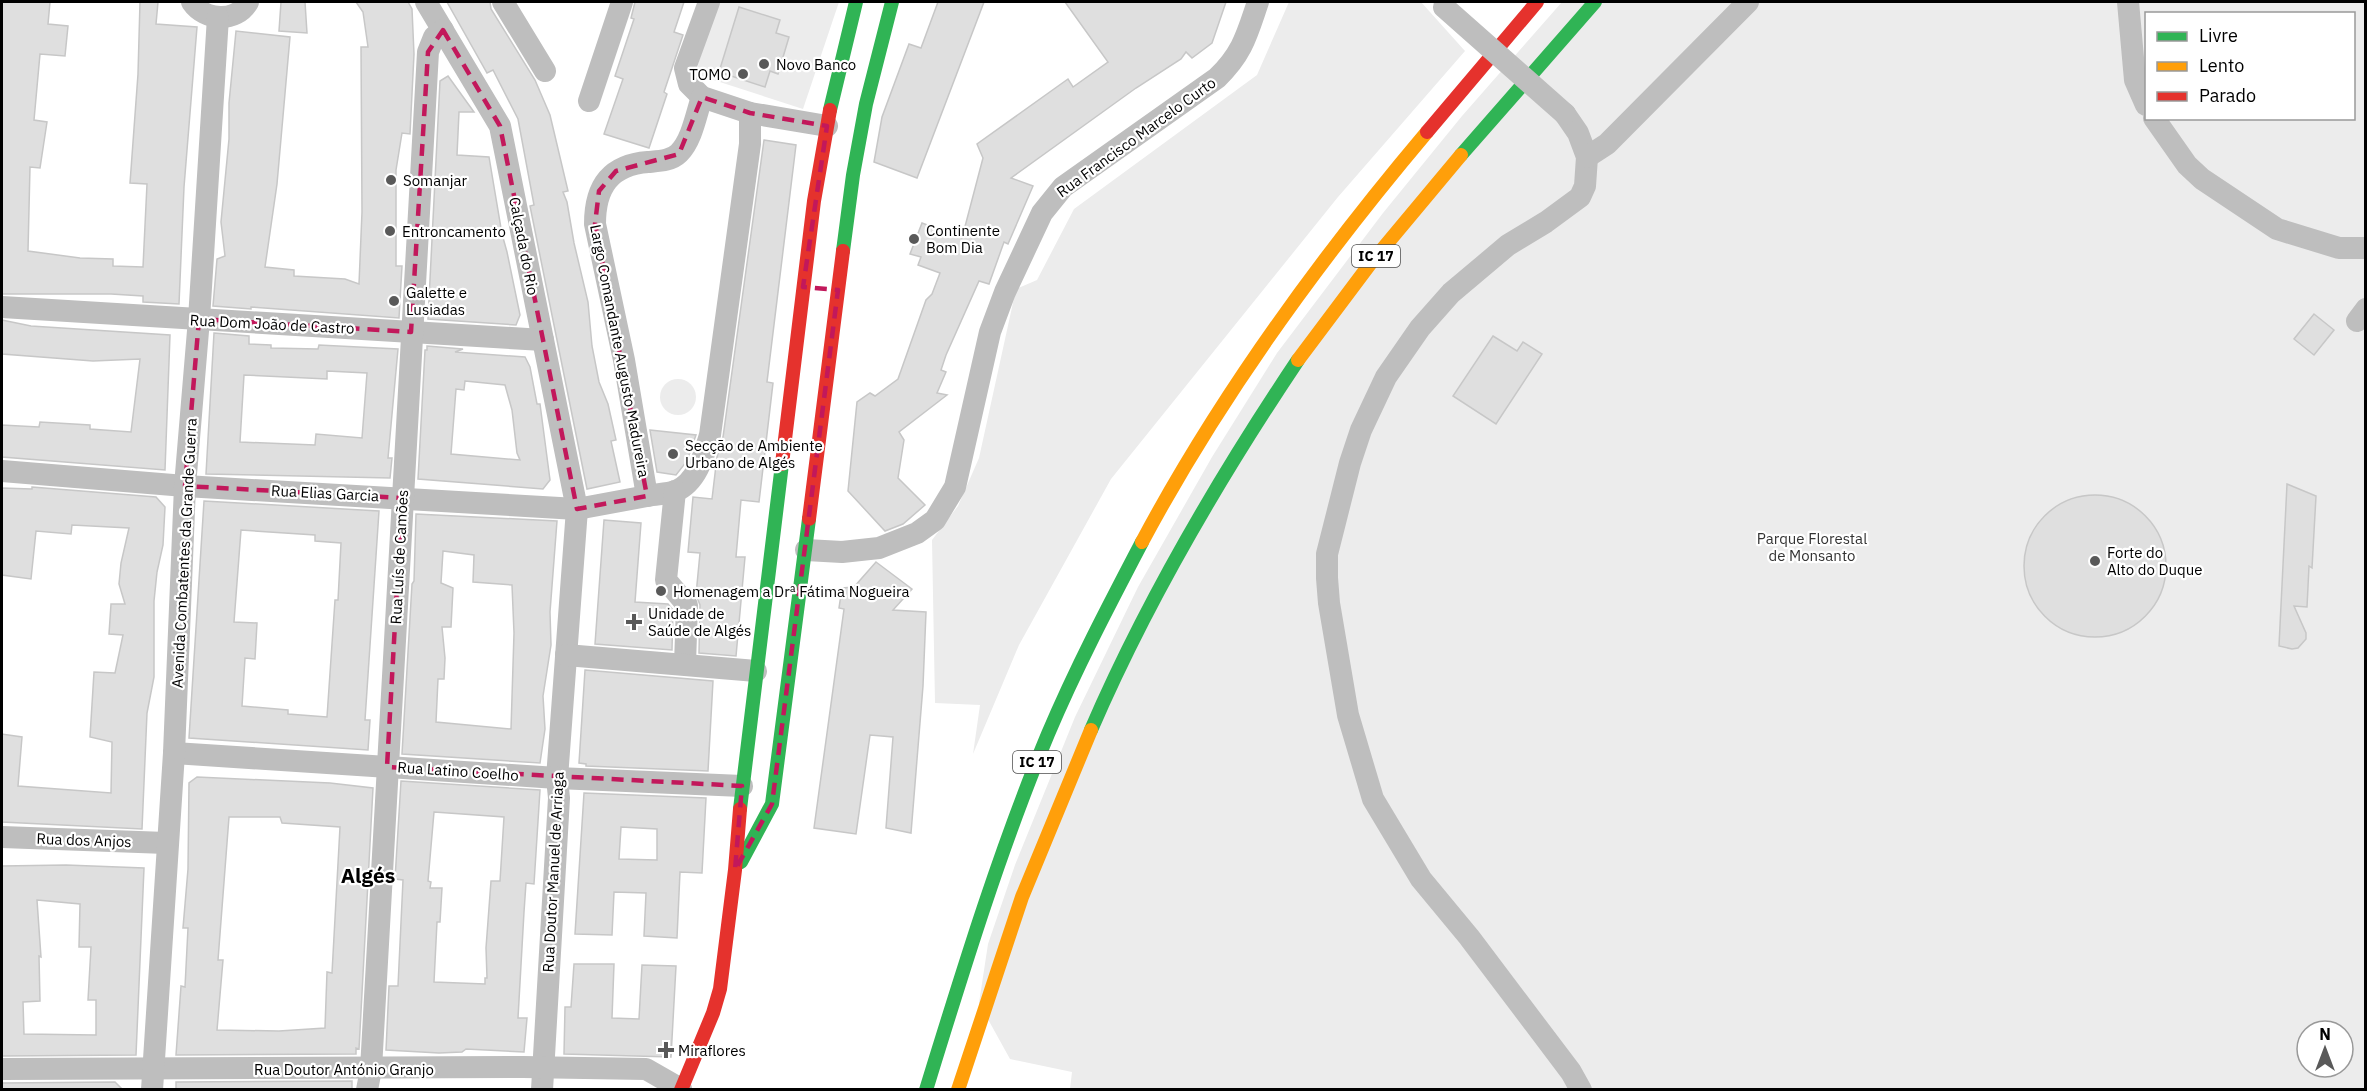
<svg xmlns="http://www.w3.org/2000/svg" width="2367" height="1091" font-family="'IBM Plex Sans',sans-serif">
<rect width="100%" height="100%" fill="#fff"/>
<!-- green -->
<g fill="#ececec" fill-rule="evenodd">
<polygon points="718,2 839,2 803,109 695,74"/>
<polygon points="1289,2 1421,2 1465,51 1338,197 1111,479 1019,645 973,754 980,705 935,703 932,540 958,506 979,458 1016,289 1037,280 1074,209 1257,75"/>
<path d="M1562,2H2365V1089H1070L1072,1072L1010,1059L979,1003L988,944L1015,865L1075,717L1138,587L1212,457L1277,353L1383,213L1462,116ZM2146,14H2354V118H2146ZM2307,1031H2343V1067H2307Z"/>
<circle cx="678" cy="397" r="18"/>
</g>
<!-- building -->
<g fill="#dfdfdf" stroke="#c7c7c7" stroke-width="1.5" fill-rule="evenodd">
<polygon points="2,2 50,2 48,24 68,26 65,56 40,54 34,120 47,122 40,168 30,167 28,251 80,258 113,259 113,266 143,267 147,184 130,183 138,74 140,2 158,2 156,24 197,27 184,187 179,304 143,302 143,296 111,294 2,294"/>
<polygon points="281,2 305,2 307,33 279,31"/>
<polygon points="356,2 408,2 412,9 414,54 410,134 402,133 396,170 396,266 402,266 399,318 251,307 251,309 213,306 217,259 225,256 221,222 229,139 229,103 236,31 290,37 277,184 265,267 294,270 294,276 345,279 359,284 362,212 361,47 368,47 363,12"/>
<polygon points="447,2 490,2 491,9 535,80 550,115 568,191 563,192 567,202 574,243 588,302 592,346 599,382 608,404 616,440 611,441 620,482 587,489 530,206 534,205 518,119 493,70 487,73"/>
<polygon points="635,2 684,2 674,32 683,35 664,92 667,94 649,148 604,134 623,79 615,76 634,19 631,18"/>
<polygon points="938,2 984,2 917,178 874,162 882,117 909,44 921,48"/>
<polygon points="1065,2 1226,2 1212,43 1192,58 1186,52 1181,59 1136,88 1011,178 1033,186 1008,244 1004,242 989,284 979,281 946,355 941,370 946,372 937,393 947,395 899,432 904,440 898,478 925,505 903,524 885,531 848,491 857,402 870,393 875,396 898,379 926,300 932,294 940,273 918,265 921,257 910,254 922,223 962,238 983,158 977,144 1068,79 1073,87 1108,62"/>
<polygon points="739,7 780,20 776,33 789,37 778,74 770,71 765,87 719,72"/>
<polygon points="448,76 474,112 459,112 457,155 489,157 502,234 507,252 520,315 516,325 428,319 440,81"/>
<polygon points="764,140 796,145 767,382 773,383 759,502 741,500 736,557 745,557 736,656 699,653 700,605 696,595 700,553 688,552 693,497 712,499 717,457 723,437"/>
<polygon points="2314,314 2334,330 2314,355 2294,339"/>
<polygon points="2,320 31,326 170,335 165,470 2,457 2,425 39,427 40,422 90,425 90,429 131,432 140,359 93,361 2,354"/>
<path d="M214,333L249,336V344L271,345V348L318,349L319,345L398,349L388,458H392L390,478L206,474ZM327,371L367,373L362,438L316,434L315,445L240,442L244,375L327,379Z"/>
<polygon points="1493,336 1517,351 1523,342 1542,354 1496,424 1453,396"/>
<path d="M427,346L463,349L455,352L525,357L530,367L537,404H540L550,480L543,489L418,479L425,350H427ZM465,381L505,385L512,410L517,453L520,460L451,454L456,389L464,390Z"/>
<polygon points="650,430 696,435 687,461 676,475 657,472"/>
<polygon points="2287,484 2316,496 2312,568 2309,566 2307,607 2294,606 2306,633 2306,639 2298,648 2292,649 2279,646"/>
<polygon points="32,487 156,497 165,507 163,545 157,572 154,601 154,677 147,713 142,829 2,822 2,734 22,737 18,786 111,793 112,742 90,737 94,672 115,673 123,635 109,634 111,604 125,604 119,584 121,563 129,528 72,525 71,534 36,531 31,579 2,575 2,488 32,489"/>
<circle cx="2095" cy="566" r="71"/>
<path d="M204,501L379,511L365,720H370L368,750L189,738ZM241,530L315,535V541L341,543L338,600H335L327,717L288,714V710L242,706L245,658L255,659L257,623L234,622Z"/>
<path d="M416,514L557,521L550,612L551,645L543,696L545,729L540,763L402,754L412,584L414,581ZM443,551L474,555L473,582L512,585L514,633L511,729L436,722L438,679H444L445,658L442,627H451L453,588L441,583Z"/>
<polygon points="604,520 641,523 635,602 668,604 673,610 672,650 595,644"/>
<polygon points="876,562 912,589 893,610 926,612 923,686 911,833 886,828 893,737 870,735 856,834 814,828 844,609 839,608 842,588 854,587"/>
<polygon points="585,670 713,681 708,771 586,766 586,764 579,763"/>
<path d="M197,777L330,783L373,788L359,1049L356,1048V1054L176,1055L181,986L185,987L188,928H183L188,869L189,783ZM229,817H280L282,823L340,827L332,973L327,972L325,1028L279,1031L217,1030L223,960H218Z"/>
<path d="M401,781L540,790L534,884L526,883L524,912L518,1018H527L524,1052L466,1049L462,1052L439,1053L386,1050L389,986H398L403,880L395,879ZM434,812L504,817L500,881H491L486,948L487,978H485V984L434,982L437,922H440L442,888H430L431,882L428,881Z"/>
<path d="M584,793L706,798L702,873L680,872L677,938L644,936L646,893L614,892L612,935L575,934ZM621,827L657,829V860L619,859Z"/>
<path d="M66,865L144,868L136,1055L2,1056V866ZM37,900L80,904L79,947H91L88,1000H96V1035L24,1034L23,1002L40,1001L39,956L41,957Z"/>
<polygon points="574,964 614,964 612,1018 639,1019 642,965 676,966 671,1057 564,1054 565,1007 571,1007"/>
<polygon points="352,1081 352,1089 176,1089 176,1082"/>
<polygon points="2,1083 115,1082 122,1089 2,1089"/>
</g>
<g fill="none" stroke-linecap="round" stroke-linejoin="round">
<!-- street -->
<g stroke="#bebebe" stroke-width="22">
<path d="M192,2C205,21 236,23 248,2"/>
<polyline points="426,2 500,126 577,509 557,778 559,798 542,1090"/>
<polyline points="503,2 545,71"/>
<polyline points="709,2 685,68 689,84 702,97 750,113 827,126"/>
<polyline points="2128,2 2135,80 2146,105"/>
<path d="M702,97C696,115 692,140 679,153C671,161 659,161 648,162C610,165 595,187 595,224L624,360L647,496C656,494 667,494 676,491C697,482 704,455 710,435L750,144V113"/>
<polyline points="589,101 622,2"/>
<polyline points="1565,114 1578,133 1587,157 1585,186 1580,197 1546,222 1508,245 1451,293 1420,328 1386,377 1361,430 1350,463 1327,554 1327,578 1329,603 1348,715 1373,799 1421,879 1469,937 1571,1072 1581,1090"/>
<polyline points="2154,118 2187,165 2202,179 2277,229 2339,248 2366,248"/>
<polyline points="1587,157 1607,144 1748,2"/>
<polyline points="2,307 543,340"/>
<polyline points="2357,321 2366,309"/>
<polyline points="2,471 185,486 577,509 647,496"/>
<polyline points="675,491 666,580 687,605 685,664"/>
<path d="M806,550L842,552L879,548L917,533L935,520L955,487L990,332L1005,292L1042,213L1063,187L1217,78C1243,53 1247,34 1258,2"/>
<polyline points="566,655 756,671"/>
<polyline points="174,753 557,778 742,786"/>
<polyline points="2,837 166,843"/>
<polyline points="2,1069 523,1067 646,1069 681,1089"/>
<polyline points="152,1090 174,753 185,486 199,319 218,17"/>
<polyline points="367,1090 371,1069 428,52 434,37 443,30"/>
</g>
<!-- fast -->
<g stroke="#30b455" stroke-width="14">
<polyline points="830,110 856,2"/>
<polyline points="1461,155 1595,2"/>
<polyline points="843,251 853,175 866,104 892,2"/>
<path d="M1091,730C1147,600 1219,478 1298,360"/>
<polyline points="740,809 782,464"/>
<polyline points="741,862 772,804 809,519"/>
<path d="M926,1090C963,970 1000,849 1048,734C1076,668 1109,605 1142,542"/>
</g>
<!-- slow -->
<g stroke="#ff9f0a" stroke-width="14">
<polyline points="1298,360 1370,264 1461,155"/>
<path d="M1142,542C1221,394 1319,260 1427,132"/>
<polyline points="958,1090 1022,897 1091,730"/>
</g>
<!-- jam -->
<g stroke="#e5322d" stroke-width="14">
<polyline points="1427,132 1537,2"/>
<polyline points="782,464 814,201 830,110"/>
<polyline points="809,519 843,251"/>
<polyline points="681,1090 713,1013 720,989 735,870 740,809"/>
</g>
<!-- street-bridge -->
<polyline stroke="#bebebe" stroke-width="22" points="1444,7 1565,114"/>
</g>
<!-- marked area -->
<path fill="none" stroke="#c2185b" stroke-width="4.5" stroke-dasharray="12 8" stroke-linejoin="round" d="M443,30L500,126L577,509L647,496L595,224L599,191L616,171L679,154L702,97L750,113L827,126L803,287L838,290L772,804L735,870L742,786L387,767L402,498L185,486L199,319L411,332L428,52Z"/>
<!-- markers -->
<g fill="#595959" stroke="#fff" stroke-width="2">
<circle cx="764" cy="64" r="6"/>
<circle cx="743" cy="74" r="6"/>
<circle cx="391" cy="180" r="6"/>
<circle cx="390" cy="231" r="6"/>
<circle cx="914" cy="239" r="6"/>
<circle cx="394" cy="301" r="6"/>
<circle cx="673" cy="454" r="6"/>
<circle cx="2095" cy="561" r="6"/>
<circle cx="661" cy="591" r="6"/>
<path d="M631 613h6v6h6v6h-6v6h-6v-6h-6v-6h6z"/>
<path d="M663 1041h6v6h6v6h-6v6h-6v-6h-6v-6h6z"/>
</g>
<g text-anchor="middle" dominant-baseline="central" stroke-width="4.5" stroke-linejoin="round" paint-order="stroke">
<!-- shield labels -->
<g fill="#fff" stroke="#4c4c4c" stroke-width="1.5">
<rect x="1352" y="245" width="48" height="22" rx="4.5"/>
<rect x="1013" y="751" width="48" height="22" rx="4.5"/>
</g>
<g font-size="14" font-weight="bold" fill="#000">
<text x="1376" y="256">IC 17</text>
<text x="1037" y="762">IC 17</text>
</g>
<!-- poi labels -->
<g font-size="15" fill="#000" stroke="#fff" text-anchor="start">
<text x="776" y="64">Novo Banco</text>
<text x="731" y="74" text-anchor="end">TOMO</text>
<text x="403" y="180">Somanjar</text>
<text x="926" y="230">Continente<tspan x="926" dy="17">Bom Dia</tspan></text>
<text x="402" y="231">Entroncamento</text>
<text x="406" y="292">Galette e<tspan x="406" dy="17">Lusiadas</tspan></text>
<text x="685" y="445">Secção de Ambiente<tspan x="685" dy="17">Urbano de Algés</tspan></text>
<text x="2107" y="552">Forte do<tspan x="2107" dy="17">Alto do Duque</tspan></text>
<text x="673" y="591">Homenagem a Drª Fátima Nogueira</text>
<text x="648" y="613">Unidade de<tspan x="648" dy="17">Saúde de Algés</tspan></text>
<text x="678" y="1050">Miraflores</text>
</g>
<!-- street labels -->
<g font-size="15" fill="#000" stroke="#fff">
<text transform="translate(1136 137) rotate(-36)">Rua Francisco Marcelo Curto</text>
<text transform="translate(524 246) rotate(79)">Calçada do Rio</text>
<text transform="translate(272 324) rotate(3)">Rua Dom João de Castro</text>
<text transform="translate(620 351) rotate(79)">Largo Comandante Augusto Madureira</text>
<text transform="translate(325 493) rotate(3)">Rua Elias Garcia</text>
<text transform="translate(184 553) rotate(-87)">Avenida Combatentes da Grande Guerra</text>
<text transform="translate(399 557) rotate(-87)">Rua Luís de Camões</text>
<text transform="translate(458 771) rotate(4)">Rua Latino Coelho</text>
<text transform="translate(84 840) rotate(2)">Rua dos Anjos</text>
<text transform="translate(553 872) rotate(-87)">Rua Doutor Manuel de Arriaga</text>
<text x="344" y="1069">Rua Doutor António Granjo</text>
</g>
<!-- park labels -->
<g font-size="15" fill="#333" stroke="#fff">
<text x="1812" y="538">Parque Florestal<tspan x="1812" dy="17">de Monsanto</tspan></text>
</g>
<!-- district labels -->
<g font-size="21" font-weight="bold" fill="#000" stroke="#fff">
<text x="368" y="875">Algés</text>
</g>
</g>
<!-- border -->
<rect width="2367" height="1091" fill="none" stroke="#000000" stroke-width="6"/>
<!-- legend -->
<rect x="2145" y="12" width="210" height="108" fill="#ffffff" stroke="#999999" stroke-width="1.5"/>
<rect x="2157" y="32" width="30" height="9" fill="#30b455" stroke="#999999" stroke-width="1.5"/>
<text x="2199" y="42" font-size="18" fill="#000000">Livre</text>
<rect x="2157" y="62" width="30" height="9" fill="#ff9f0a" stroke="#999999" stroke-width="1.5"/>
<text x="2199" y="72" font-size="18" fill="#000000">Lento</text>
<rect x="2157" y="92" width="30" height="9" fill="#e5322d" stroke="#999999" stroke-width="1.5"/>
<text x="2199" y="102" font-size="18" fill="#000000">Parado</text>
<!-- north arrow -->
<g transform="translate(2325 1049)"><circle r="28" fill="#ffffff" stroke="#999999" stroke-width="1.5"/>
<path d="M0-4.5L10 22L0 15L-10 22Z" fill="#595959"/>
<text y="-9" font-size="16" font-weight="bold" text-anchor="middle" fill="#000000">N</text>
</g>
</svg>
